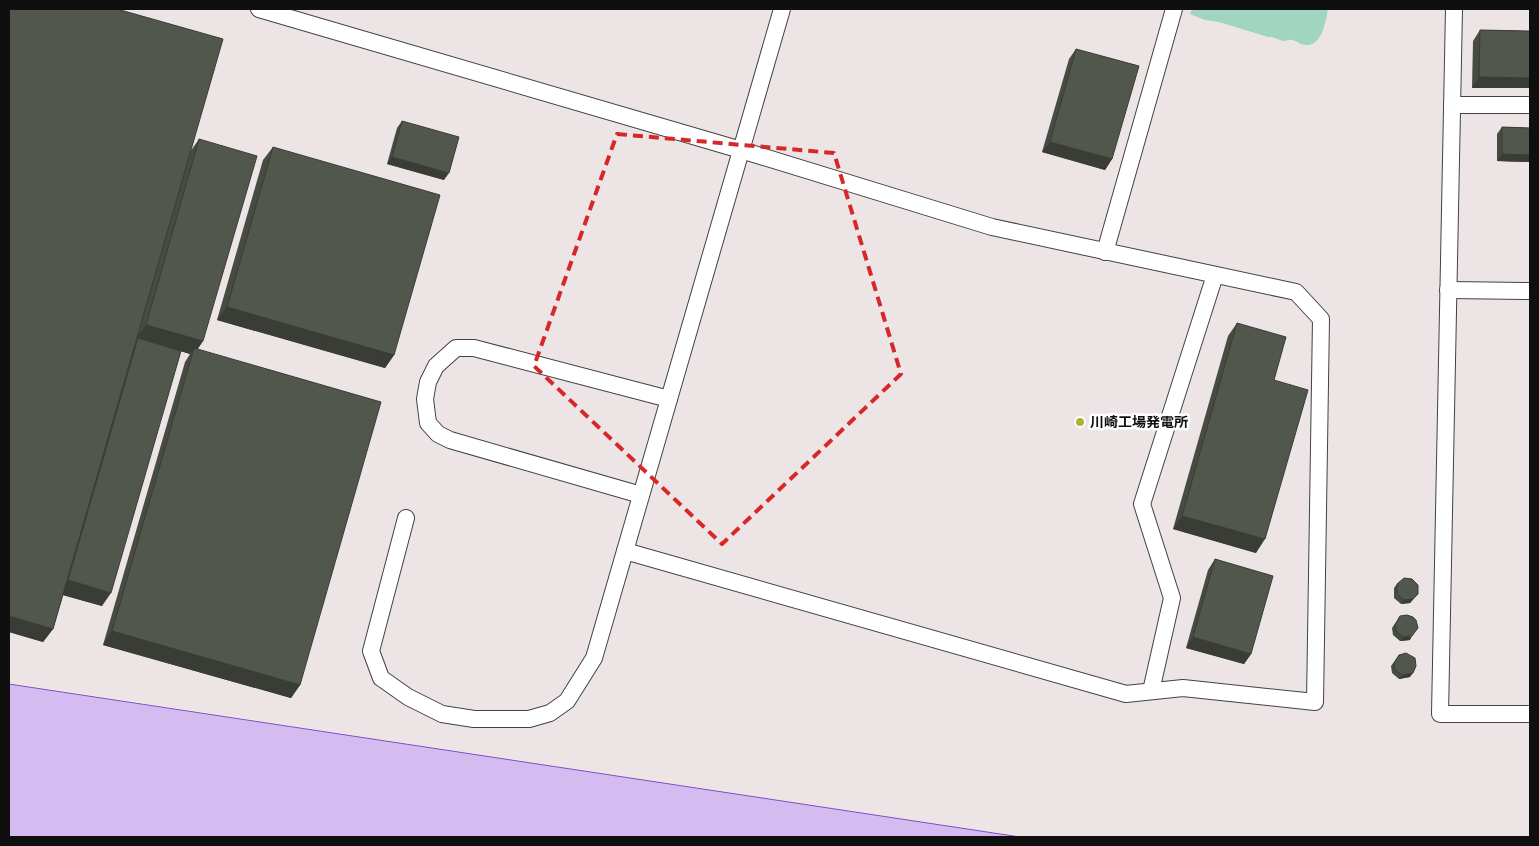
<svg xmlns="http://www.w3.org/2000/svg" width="1539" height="846" font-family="Merriweather,'Noto Sans JP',serif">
<rect width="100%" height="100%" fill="#f4fef3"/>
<!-- industrial -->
<polygon fill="#ede5e5" points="9,9 1530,9 1530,837 1022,837 9,683"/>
<!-- forest -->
<path fill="#a0d5c2" d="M1192,9H1328C1326,21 1322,46 1306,45C1300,45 1296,40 1291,40C1287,39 1288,41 1284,41C1278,40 1275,37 1268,37L1219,22L1205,20L1190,14Z"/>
<!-- water -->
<polygon fill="#d4bcf1" stroke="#834ac1" points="9,684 1020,837 9,837"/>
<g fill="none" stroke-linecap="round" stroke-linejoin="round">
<!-- lane casing -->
<g stroke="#424242" stroke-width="18">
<g id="lane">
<polyline points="259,9 741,150 992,227 1296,292 1321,319 1315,702 1183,688 1126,694 625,551"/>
<polyline points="1454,9 1440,714 1530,714"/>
<polyline points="1452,105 1530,105"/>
<polyline points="1105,252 1174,9"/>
<polyline points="1448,290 1530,291"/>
<polyline points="641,495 450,440 438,434 428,423 425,399 428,382 436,366 456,348 474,348 669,399"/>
<polyline points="406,518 371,651 381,678 408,697 442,714 474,719 529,719 550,713 567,701 594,658 782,9"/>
<polyline points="1151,691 1172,598 1142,504 1215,275"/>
</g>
</g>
<!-- lane -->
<use href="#lane" stroke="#fff" stroke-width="16"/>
</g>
<!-- wall -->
<g fill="#474b42">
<polygon points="9,9 190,152 199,139 203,341 197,349 300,685 291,698 103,645 185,362 190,354 181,351 102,606 63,595 53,629 43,642 9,632"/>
<polygon points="1480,30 1530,31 1530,88 1472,88 1473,41"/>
<polygon points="1076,49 1112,159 1105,170 1042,152 1069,59"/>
<polygon points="402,121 444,180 387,164 397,128"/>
<polygon points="1502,127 1530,128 1530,162 1497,161 1497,134"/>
<polygon points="273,147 394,355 385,368 217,320 263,160"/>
<polygon points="1237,323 1274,380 1256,553 1173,529 1228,336"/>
<polygon points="1215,559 1251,654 1244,664 1186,648 1208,570"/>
<polygon points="1397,584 1415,597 1410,603 1401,604 1394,598 1394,588"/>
<polygon points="1400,616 1410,640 1400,641 1393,635 1392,628"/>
<polygon points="1399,655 1410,677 1399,679 1392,673 1391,666"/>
</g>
<!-- shaded-wall -->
<g fill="#393d36">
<polygon points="1479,77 1530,78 1530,88 1472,88"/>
<polygon points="1050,142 1112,159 1105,170 1042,152"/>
<polygon points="1502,154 1530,155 1530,162 1497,161"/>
<polygon points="392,157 449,173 444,180 387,164"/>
<polygon points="227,307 394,355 385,368 217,320"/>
<polygon points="146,325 203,341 194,355 194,348 190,354 136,338"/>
<polygon points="1182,516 1265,539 1256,553 1173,529"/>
<polygon points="68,580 111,593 102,606 59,594"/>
<polygon points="1418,594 1410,603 1401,604 1404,600"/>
<polygon points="9,616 53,629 43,642 9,632"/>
<polygon points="112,631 300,685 291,698 103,645"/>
<polygon points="1412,636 1410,640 1400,641 1403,637"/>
<polygon points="1193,637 1251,654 1244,664 1186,648"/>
<polygon points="1413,673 1410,677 1399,679 1402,675"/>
</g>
<!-- building -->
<g fill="#52574d" stroke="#393d36">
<polygon points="9,9 117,9 223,39 53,629 9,616"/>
<polygon points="1480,30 1530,31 1530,78 1479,77"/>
<polygon points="1076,49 1139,66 1112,159 1050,142"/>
<polygon points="402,121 459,137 449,173 392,157"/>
<polygon points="1502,127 1530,128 1530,155 1502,154"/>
<polygon points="199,139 257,156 203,341 146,325"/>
<polygon points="273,147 440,195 394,355 227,307"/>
<polygon points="1237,323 1286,337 1274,380 1308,390 1265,539 1182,516"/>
<polygon points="138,338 181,351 111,593 68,580"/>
<polygon points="194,348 381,402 300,685 112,631"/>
<polygon points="1215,559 1273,576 1251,654 1193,637"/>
<polygon points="1404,578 1412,579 1418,585 1418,594 1413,599 1404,600 1397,594 1397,584"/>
<polygon points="1407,615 1413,617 1416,620 1418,628 1412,636 1403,637 1396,631 1395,625 1400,616"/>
<polygon points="1406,653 1415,658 1416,666 1413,673 1402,675 1395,670 1394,663 1399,655"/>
</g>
<!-- marked area -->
<path fill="none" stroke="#d62828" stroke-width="4" stroke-dasharray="10 6" stroke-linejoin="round" d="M617,134L834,153L901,374L722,544L534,366Z"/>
<!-- markers -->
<circle fill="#aeb334" stroke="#fff" stroke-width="2" cx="1080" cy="422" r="5"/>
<g text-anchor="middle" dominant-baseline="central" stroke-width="5" stroke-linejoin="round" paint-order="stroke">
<!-- poi labels -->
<g font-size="14" font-weight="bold" fill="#0f0f0f" stroke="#fff" text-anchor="start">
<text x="1090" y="422">川崎工場発電所</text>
</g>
</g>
<!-- border -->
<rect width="1539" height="846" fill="none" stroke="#0f0f0f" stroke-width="20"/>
</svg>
